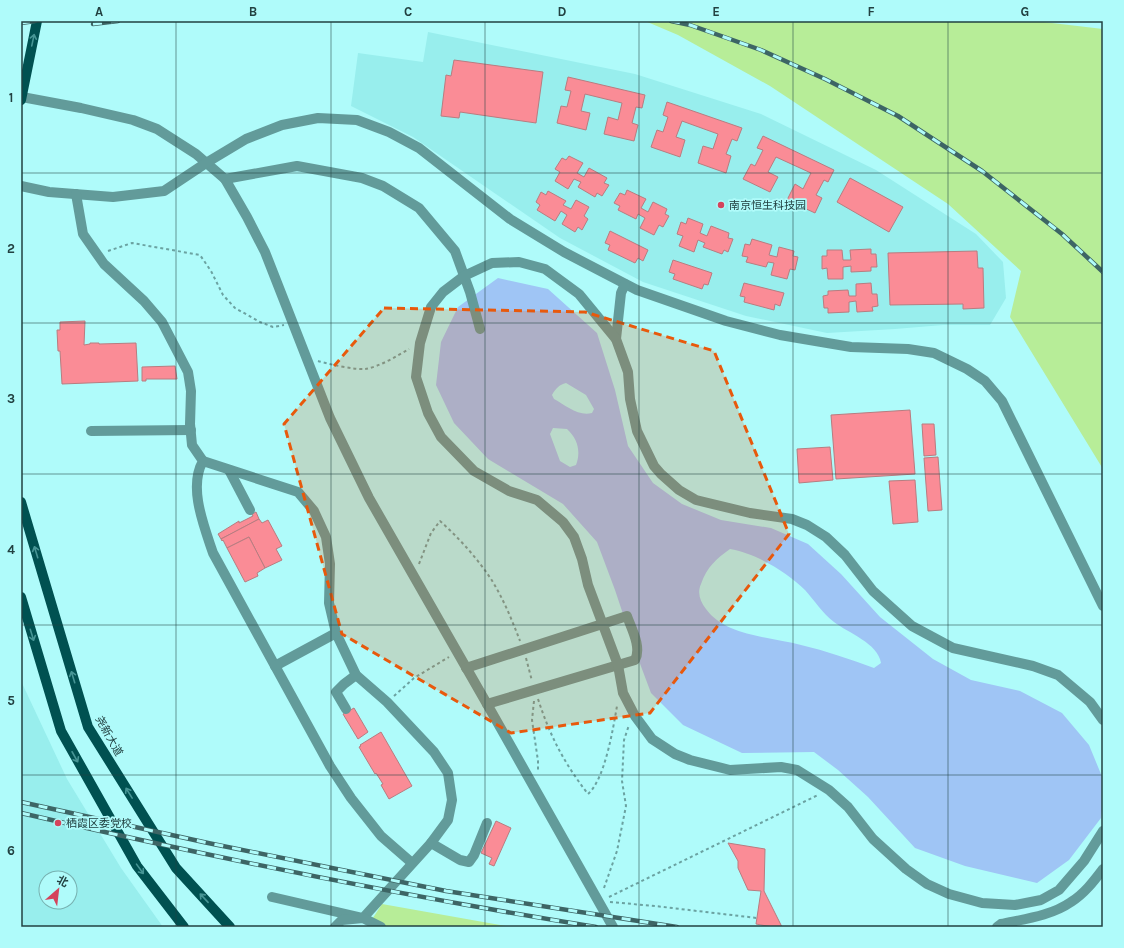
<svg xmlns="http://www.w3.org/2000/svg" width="1124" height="948" font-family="Karla,'Noto Sans SC',sans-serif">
<rect width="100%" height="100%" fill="#affbfa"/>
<!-- built -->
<g fill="#98eeed" fill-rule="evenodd">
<polygon points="428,32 635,74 761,114 876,170 976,234 1003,262 1006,298 990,325 943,325 895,329 827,333 746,316 643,282 560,238 413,137 351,106 358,53 423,62"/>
<path d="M21,681L67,779L121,868L163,927H21ZM46,878H70V902H46Z"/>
</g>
<!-- green -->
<g fill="#b7ed98">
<polygon points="645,21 1035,21 1103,29 1103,469 1010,317 1021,271 948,204 770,86 678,35"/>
<polygon points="382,904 512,927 367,927"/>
</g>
<!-- water -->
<path fill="#9fc5f5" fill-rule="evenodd" d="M498,278L548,289L597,333L615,390L628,446L653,483L682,504L721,520L771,528L808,544L841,574L880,617L933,659L971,680L1020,691L1062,713L1089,745L1103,779V802L1101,818L1069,860L1037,883L965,866L915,848L868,797L838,770L814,752L742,753L683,725L651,693L636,653L615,590L597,542L563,504L488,459L454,423L436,385L441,342L458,307ZM566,383L586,395L594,409L592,413C579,417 565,405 554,399L552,395C556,388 559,385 566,383ZM553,428L567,429C578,439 581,452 576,465L570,467L560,461L550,434ZM730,549C755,553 787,572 805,590C815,601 822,613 834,622C848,633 878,643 881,663L874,668C850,659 826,651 801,645C771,637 725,636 706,609C700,601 697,593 701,584C707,567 716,559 730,549Z"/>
<!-- building -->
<g fill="#fa8c96" stroke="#b87c80">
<polygon points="454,60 543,72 536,123 460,112 459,118 441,116 446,75 451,76"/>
<polygon points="568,77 645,95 642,108 636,107 632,123 638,125 634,141 604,134 608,117 618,120 622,103 585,94 581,111 590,113 586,130 557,123 561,106 567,107 571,91 565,90"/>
<polygon points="667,102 742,128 737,141 732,139 726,154 731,156 726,173 698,163 703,146 713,149 718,134 682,121 676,137 685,140 680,157 651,147 657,130 663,132 668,117 663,115"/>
<polygon points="763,136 834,170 828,182 824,180 816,195 822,198 815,213 787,200 795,184 803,189 811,173 776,157 768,172 778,177 770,192 743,179 751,164 755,166 763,150 757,148"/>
<polygon points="569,156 583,163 577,173 584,177 589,168 607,178 604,183 609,185 602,196 597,193 595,197 578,187 581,182 574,179 568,189 555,181 560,172 555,169 562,158 566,160"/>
<polygon points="850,178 903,207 889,232 837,202"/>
<polygon points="627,190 646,199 641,208 648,212 653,202 667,209 665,214 669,216 663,227 659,225 654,235 640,228 645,218 638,214 636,219 618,210 620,206 614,203 620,193 625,195"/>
<polygon points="548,191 566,201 563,205 571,209 576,200 589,207 584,216 588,219 582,230 578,227 575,232 562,224 567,215 561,211 555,221 537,210 540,205 536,202 541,192 546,195"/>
<polygon points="688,218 703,224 700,233 707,236 711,226 729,233 728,238 733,239 728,252 724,250 722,254 703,247 705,243 698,240 694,252 679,246 683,236 677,234 681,222 686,224"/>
<polygon points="610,231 648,250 643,261 638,258 635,263 608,250 610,245 605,243"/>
<polygon points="752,239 772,245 769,255 777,257 779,247 794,251 793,256 798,257 795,270 790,269 787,279 771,275 774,263 768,262 766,267 746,262 748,257 742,256 745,244 750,245"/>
<polygon points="871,249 871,254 876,254 877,267 871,267 871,271 851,272 851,266 843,267 843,279 828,279 827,268 822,269 822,256 827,256 827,250 842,250 843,260 851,260 850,250"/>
<polygon points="977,251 978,268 983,268 984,308 963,309 963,304 890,305 888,253"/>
<polygon points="673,260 712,273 708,285 704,284 702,289 673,279 675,274 669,272"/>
<polygon points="744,283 784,293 780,306 775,304 774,310 744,302 745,297 740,296"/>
<polygon points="871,283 872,294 877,294 878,306 872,307 873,311 857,312 856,301 849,302 849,312 828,313 828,308 824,308 823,296 828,295 828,291 848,290 849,296 856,296 856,284"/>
<polygon points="85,321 84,345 90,344 90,343 99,343 99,344 136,343 138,381 62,384 60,351 58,351 57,330 60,330 60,322"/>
<polygon points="175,366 177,379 146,379 146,381 142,381 142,367"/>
<polygon points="910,410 915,474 836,479 831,415"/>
<polygon points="922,424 934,424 936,455 924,456"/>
<polygon points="830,447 833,480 799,483 797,449"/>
<polygon points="938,457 942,510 928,511 924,458"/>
<polygon points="915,480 918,522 893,524 889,481"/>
<polygon points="256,512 259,519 221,539 218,534 239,521 239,523 253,516 252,514"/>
<polygon points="259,519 262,523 268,520 282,546 276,549 282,560 265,568 249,537 227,548 223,540 222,541 221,539"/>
<polygon points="249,537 265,568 257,573 258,576 245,582 227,548"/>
<polygon points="354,708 368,732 358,739 343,714"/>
<polygon points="381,732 412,786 389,799 381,785 383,784 376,773 375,774 359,747 361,746 360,745"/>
<polygon points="496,821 511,828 494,866 489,864 492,858 481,853"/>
<polygon points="728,843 765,849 764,891 782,927 772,927 756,924 761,891 748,890 738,868 738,861"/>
</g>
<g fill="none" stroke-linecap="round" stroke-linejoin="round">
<!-- path -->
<g stroke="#6ba2a1" stroke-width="2" stroke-dasharray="3 3" stroke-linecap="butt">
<polyline points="108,251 132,243 200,255 211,271 223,295 235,308 260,322 273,327 284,325"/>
<path d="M318,361C328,364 355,370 365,369C379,367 397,356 409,349"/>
<path d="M419,564L431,533L440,521C459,538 477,558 491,579C503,598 512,620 520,641"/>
<polyline points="526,658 532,681"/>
<polyline points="394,696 414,678 449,657"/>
<path d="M538,699C550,736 564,763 588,794C605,779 613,729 617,706"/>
<polyline points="534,701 532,720 538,761 538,772"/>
<polyline points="604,888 617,851 626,806 622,781 624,740 629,725"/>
<polyline points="609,897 818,795"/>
<polyline points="610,902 655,906 757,918"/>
</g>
<!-- minor -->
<g stroke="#629b9a" stroke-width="10">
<polyline points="22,97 81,108 133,120 157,129 196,154 225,179"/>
<polyline points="21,186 49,192 113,197 164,191 206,163 246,139 282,125 318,118 357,120 389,132 419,148 510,219 564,252 637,290 726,321 780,335 851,347 908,349 934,353 967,369 985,381 1002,401 1103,606"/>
<path d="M76,194L83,234L104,264L144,301L162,322L188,372L191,391L190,424L192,445L203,461C188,487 204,526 213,553L330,766L351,798L381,836L412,863"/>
<polyline points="480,329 470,292 455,251 419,208 383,186 362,178 297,166 225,179 247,217 265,252 330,418 369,498 487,704 613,927"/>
<polyline points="616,339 621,293 625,284"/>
<polyline points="91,431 191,430"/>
<polyline points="203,461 298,492 314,511 326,537 330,564 329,603 336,633 356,675 387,702 434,752 448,773 452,800 448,820 431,843 363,918 272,897"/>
<polyline points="229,470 250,510"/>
<polyline points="275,666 336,633"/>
<path d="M466,668L627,616C631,628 642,647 635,660L487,704"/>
<polyline points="346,709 336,692 344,684 356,675"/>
<polyline points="1103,720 1090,702 1058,675 1033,666 953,648 912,626 873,591 845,555 826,537 807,525 792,519 750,513 696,500 679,490 661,474 654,466 637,431 630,399 628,372 616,339 579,294 545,269 519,262 492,263 464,276 443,292 431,307 420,343 416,377 428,413 441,437 474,471 509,491 537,500 563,522 574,537 582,559 588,585 618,665 623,693 635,716 652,739 675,754 690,760 730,770 781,767 797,770 829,790 848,807 873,839 906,869 927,884 949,894 982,903 1015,905 1041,900 1059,890 1084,861 1103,831"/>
<polyline points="431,843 460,860 469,862 474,855 487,823"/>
<polyline points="335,927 342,920 363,918 381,927"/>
<path d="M997,927L1001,924C1024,919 1051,916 1071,902C1084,894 1094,881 1103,869"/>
</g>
<!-- major -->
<g stroke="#005151" stroke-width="10">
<polyline points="21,100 37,21"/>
<polyline points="21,502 88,727 176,868 230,927"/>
<polyline points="21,597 61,731 137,866 184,927"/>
</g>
<!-- rail casing -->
<g stroke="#3d6565" stroke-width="4.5">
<g id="rail">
<polyline points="671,21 690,25 761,50 825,79 898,116 982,171 1062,234 1103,272"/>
<polyline points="21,23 35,21"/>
<polyline points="93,24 118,21"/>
<polyline points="21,802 208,843 446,891 677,927"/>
<path d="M21,813C211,857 403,896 596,927"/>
</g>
</g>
<!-- rail -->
<use href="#rail" stroke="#affbfa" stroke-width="3" stroke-dasharray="9" stroke-linecap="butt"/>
</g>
<!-- one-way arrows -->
<defs><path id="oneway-shaft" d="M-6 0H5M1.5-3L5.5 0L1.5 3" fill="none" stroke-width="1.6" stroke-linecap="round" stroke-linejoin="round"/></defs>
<g stroke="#469595">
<use href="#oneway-shaft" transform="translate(33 40) rotate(-78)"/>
<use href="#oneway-shaft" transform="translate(36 552) rotate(-107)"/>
<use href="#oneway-shaft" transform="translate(32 635) rotate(73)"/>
<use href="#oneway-shaft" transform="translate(73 677) rotate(-107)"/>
<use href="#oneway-shaft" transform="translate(75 757) rotate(61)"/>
<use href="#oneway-shaft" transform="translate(129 793) rotate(-122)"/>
<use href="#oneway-shaft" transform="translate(140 869) rotate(54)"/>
<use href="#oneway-shaft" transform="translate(204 898) rotate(-133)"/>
</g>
<!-- marked area -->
<path fill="#e8590c" fill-opacity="0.2" stroke="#e8590c" stroke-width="3" stroke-dasharray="8 5" stroke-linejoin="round" d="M384,308L585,312L714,351L789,534L650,713L511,733L342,634L284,424Z"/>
<!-- grid -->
<path fill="none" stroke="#224141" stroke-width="1" stroke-opacity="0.55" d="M176,21V927M331,21V927M485,21V927M639,21V927M793,21V927M948,21V927M21,173H1103M21,323H1103M21,474H1103M21,625H1103M21,775H1103"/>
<!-- markers -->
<g fill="#d4445c" stroke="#affbfa" stroke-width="1.5">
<circle cx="721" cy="205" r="4"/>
<circle cx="58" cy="823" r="4"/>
</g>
<g text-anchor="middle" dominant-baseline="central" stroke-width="3.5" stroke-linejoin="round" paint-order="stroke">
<!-- poi labels -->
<g font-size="11" fill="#224141" stroke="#affbfa" text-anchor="start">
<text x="729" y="205">南京恒生科技园</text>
<text x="66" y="823">栖霞区委党校</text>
</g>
<!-- street labels -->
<g font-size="11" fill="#224141" stroke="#affbfa">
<text transform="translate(109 736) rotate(61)">尧新大道</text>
</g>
</g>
<!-- border -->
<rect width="1124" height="948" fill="none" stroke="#affbfa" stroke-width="44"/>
<!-- north arrow -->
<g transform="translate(58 890) rotate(28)"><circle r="19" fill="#affbfa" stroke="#77b1b0"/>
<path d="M0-3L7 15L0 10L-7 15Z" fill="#d4445c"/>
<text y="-6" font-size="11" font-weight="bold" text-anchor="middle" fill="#224141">北</text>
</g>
<rect x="22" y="22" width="1080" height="904" fill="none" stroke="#224141" stroke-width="1.5"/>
<g font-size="13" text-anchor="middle" font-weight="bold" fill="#224141">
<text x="99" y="16">A</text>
<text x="253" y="16">B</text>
<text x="408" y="16">C</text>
<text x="562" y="16">D</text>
<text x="716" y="16">E</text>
<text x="871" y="16">F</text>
<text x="1025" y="16">G</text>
<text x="11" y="102">1</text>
<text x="11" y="253">2</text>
<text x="11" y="403">3</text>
<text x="11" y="554">4</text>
<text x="11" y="705">5</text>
<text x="11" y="855">6</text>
</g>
</svg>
